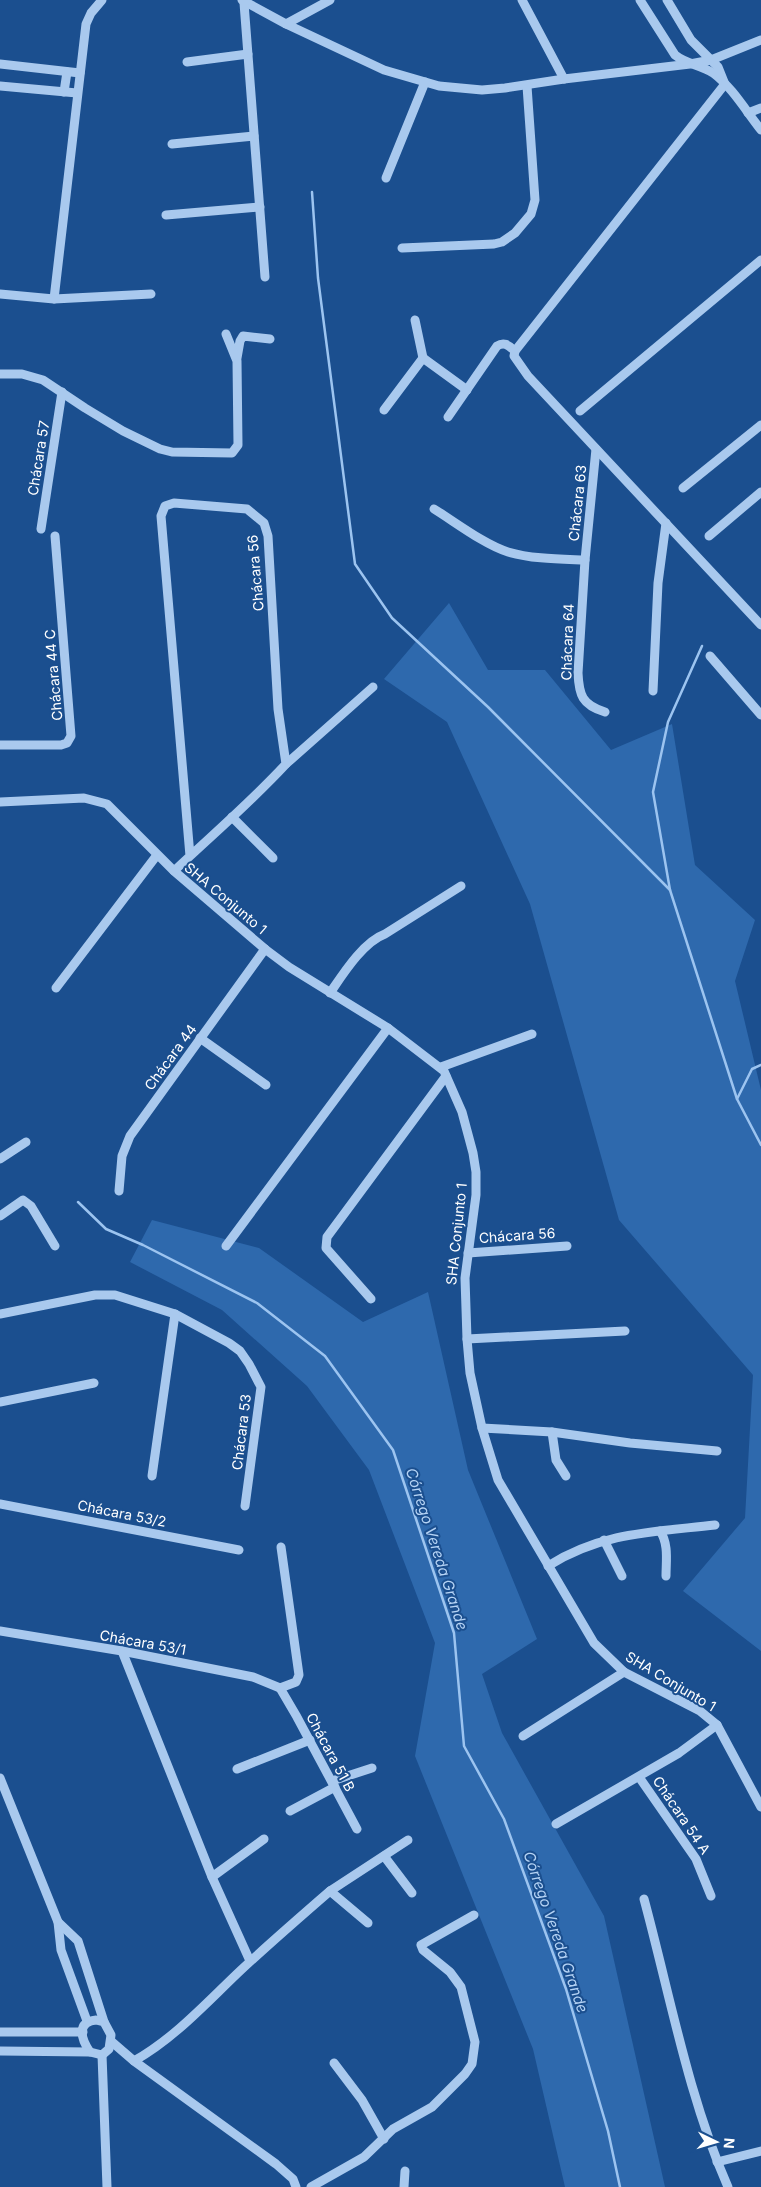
<svg xmlns="http://www.w3.org/2000/svg" width="761" height="2187" font-family="Inter,sans-serif">
<rect width="100%" height="100%" fill="#1b4f8f"/>
<!-- green -->
<g fill="#2e69ad">
<polygon points="449,603 488,670 545,670 611,750 672,724 695,865 755,920 735,981 761,1090 761,1651 683,1591 745,1518 753,1375 619,1220 530,904 447,722 384,679"/>
<polygon points="152,1220 259,1248 363,1322 428,1292 468,1470 537,1639 482,1674 502,1733 604,1916 665,2187 565,2187 533,2049 415,1756 435,1643 369,1470 307,1386 222,1310 130,1262"/>
</g>
<g fill="none" stroke-linecap="round" stroke-linejoin="round">
<!-- stream -->
<g stroke="#9cc4f0" stroke-width="2.5">
<polyline points="312,192 318,278 355,564 392,618 488,707 670,890 737,1099 761,1145"/>
<polyline points="670,890 653,792 668,722 702,646"/>
<polyline points="737,1099 752,1069 761,1065"/>
<polyline points="78,1202 106,1229 143,1245 257,1303 325,1356 393,1450 454,1633 464,1746 504,1819 566,1989 608,2131 620,2187"/>
</g>
<!-- minor -->
<g stroke="#a9c9ee" stroke-width="9">
<polyline points="242,0 286,24 384,70 439,86 482,90 505,88 564,79 690,64 711,60 761,40"/>
<polyline points="522,0 564,79"/>
<path d="M640,0L675,55C686,64 701,65 713,73C732,87 746,111 761,130"/>
<polyline points="667,0 691,40 718,67 724,82"/>
<polyline points="244,3 265,277"/>
<polyline points="286,24 330,0"/>
<polyline points="187,62 248,54"/>
<polyline points="0,64 80,73"/>
<polyline points="725,84 515,351 514,356 528,376 761,625"/>
<polyline points="0,86 77,93"/>
<polyline points="64,92 67,72"/>
<polyline points="748,113 761,108"/>
<polyline points="172,144 254,136"/>
<polyline points="386,178 425,82"/>
<polyline points="166,215 260,207"/>
<polyline points="402,248 494,244 502,242 515,233 531,214 535,200 527,86"/>
<polyline points="0,294 54,299 86,24 91,13 102,0"/>
<polyline points="54,299 151,294"/>
<polyline points="415,320 423,358"/>
<polyline points="237,358 240,341 243,336 270,339"/>
<polyline points="0,374 22,374 43,380 85,408 123,431 160,449 172,452 232,453 238,445 237,361 226,334"/>
<polyline points="384,410 423,358 467,390"/>
<polyline points="580,411 761,260"/>
<path d="M448,417L497,346C505,341 509,346 515,351"/>
<path d="M596,449L585,560L578,673C579,695 582,705 605,712"/>
<polyline points="683,488 761,425"/>
<path d="M434,509C455,522 485,545 508,552C532,559 559,559 585,560"/>
<polyline points="41,529 62,392"/>
<polyline points="709,536 761,492"/>
<polyline points="710,656 761,715"/>
<polyline points="653,691 658,583 666,523"/>
<polyline points="0,745 61,745 67,743 71,736 55,536"/>
<polyline points="286,764 373,687"/>
<polyline points="0,802 84,798 107,804 174,871 265,949 289,967 388,1028 444,1071 462,1112 473,1153 476,1172 476,1195 465,1278 467,1339 470,1373 482,1428 498,1480 594,1643 624,1672 700,1711 717,1725 761,1807"/>
<polyline points="232,817 273,858"/>
<path d="M174,871C211,836 251,802 286,764L278,709L268,536L264,523L247,509L174,503L165,506L161,516L190,856"/>
<polyline points="56,988 157,855"/>
<path d="M330,993C343,974 363,942 385,934L461,886"/>
<polyline points="200,1038 266,1085"/>
<polyline points="441,1067 532,1034"/>
<polyline points="0,1159 26,1142"/>
<polyline points="119,1191 122,1156 130,1136 265,949"/>
<polyline points="0,1216 23,1200 31,1206 55,1246"/>
<polyline points="226,1246 388,1028"/>
<polyline points="468,1253 567,1246"/>
<polyline points="371,1299 326,1248 327,1237 446,1076"/>
<polyline points="0,1314 95,1295 115,1295 175,1314 229,1343 240,1351 249,1364 261,1387 245,1506"/>
<polyline points="467,1339 625,1331"/>
<polyline points="0,1402 94,1383"/>
<polyline points="482,1428 552,1432 630,1443 717,1451"/>
<polyline points="552,1432 556,1460 566,1476"/>
<polyline points="152,1476 175,1314"/>
<polyline points="0,1504 239,1550"/>
<path d="M660,1531C669,1544 666,1561 666,1576"/>
<polyline points="604,1540 622,1576"/>
<path d="M548,1566C602,1532 654,1532 715,1525"/>
<polyline points="0,1631 122,1651 253,1677 280,1688"/>
<polyline points="122,1651 212,1877 250,1961"/>
<polyline points="280,1688 297,1717 357,1829"/>
<polyline points="280,1688 296,1682 299,1675 281,1547"/>
<polyline points="523,1736 624,1672"/>
<polyline points="237,1769 310,1740"/>
<polyline points="639,1777 696,1859 711,1896"/>
<polyline points="0,1778 58,1922 61,1950 87,2021"/>
<polyline points="332,1781 372,1768"/>
<polyline points="290,1811 335,1787"/>
<polyline points="556,1824 679,1753 717,1725"/>
<polyline points="384,1856 412,1893"/>
<polyline points="212,1877 264,1839"/>
<polyline points="330,1891 408,1840"/>
<path d="M644,1899C670,1995 688,2096 728,2187"/>
<polyline points="58,1922 78,1941 104,2022"/>
<path d="M96,2020L104,2022L111,2035L109,2049L102,2055L90,2052C81,2039 76,2022 96,2020Z"/>
<polyline points="0,2032 83,2032"/>
<polyline points="112,2042 134,2061 276,2164 293,2179 296,2187"/>
<polyline points="0,2051 90,2052"/>
<polyline points="102,2055 107,2187"/>
<path d="M134,2061C175,2038 207,2002 241,1970C270,1943 300,1917 330,1891L368,1923"/>
<polyline points="334,2063 362,2100 384,2139"/>
<polyline points="717,2162 761,2151"/>
<polyline points="311,2187 364,2157 393,2129 432,2107 465,2074 472,2064 475,2042 461,1987 450,1972 423,1950 421,1945 474,1915"/>
<polyline points="404,2187 405,2171"/>
</g>
</g>
<g text-anchor="middle" dominant-baseline="central" stroke-width="4" stroke-linejoin="round" paint-order="stroke">
<!-- street labels -->
<g font-size="14" fill="#fff" stroke="#1b4f8f">
<text transform="translate(38 458) rotate(-81)">Chácara 57</text>
<text transform="translate(577 503) rotate(-84)">Chácara 63</text>
<text transform="translate(255 573) rotate(-95)">Chácara 56</text>
<text transform="translate(567 642) rotate(-88)">Chácara 64</text>
<text transform="translate(53 675) rotate(-95)">Chácara 44 C</text>
<text transform="translate(226 898) rotate(40)">SHA Conjunto 1</text>
<text transform="translate(170 1057) rotate(-54)">Chácara 44</text>
<text transform="translate(456 1234) rotate(-84)">SHA Conjunto 1</text>
<text transform="translate(517 1235) rotate(-4)">Chácara 56</text>
<text transform="translate(241 1432) rotate(-83)">Chácara 53</text>
<text transform="translate(122 1513) rotate(11)">Chácara 53/2</text>
<text transform="translate(143 1642) rotate(10)">Chácara 53/1</text>
<text transform="translate(671 1681) rotate(31)">SHA Conjunto 1</text>
<text transform="translate(331 1752) rotate(62)">Chácara 51 B</text>
<text transform="translate(682 1815) rotate(56)">Chácara 54 A</text>
</g>
<!-- water labels -->
<g font-size="15" font-style="italic" fill="#b5d3f5" stroke="#1b4f8f">
<text transform="translate(437 1549) rotate(72)">Córrego Vereda Grande</text>
<text transform="translate(556 1932) rotate(71)">Córrego Vereda Grande</text>
</g>
</g>
<!-- north arrow -->
<g transform="translate(716 2142) rotate(95)" stroke="#1b4f8f" stroke-width="4" paint-order="stroke">
<path d="M0-4L9 19L0 12L-9 19Z" fill="#ffffff"/>
<text y="-8" font-size="14" font-weight="bold" text-anchor="middle" fill="#ffffff">N</text>
</g>
</svg>
